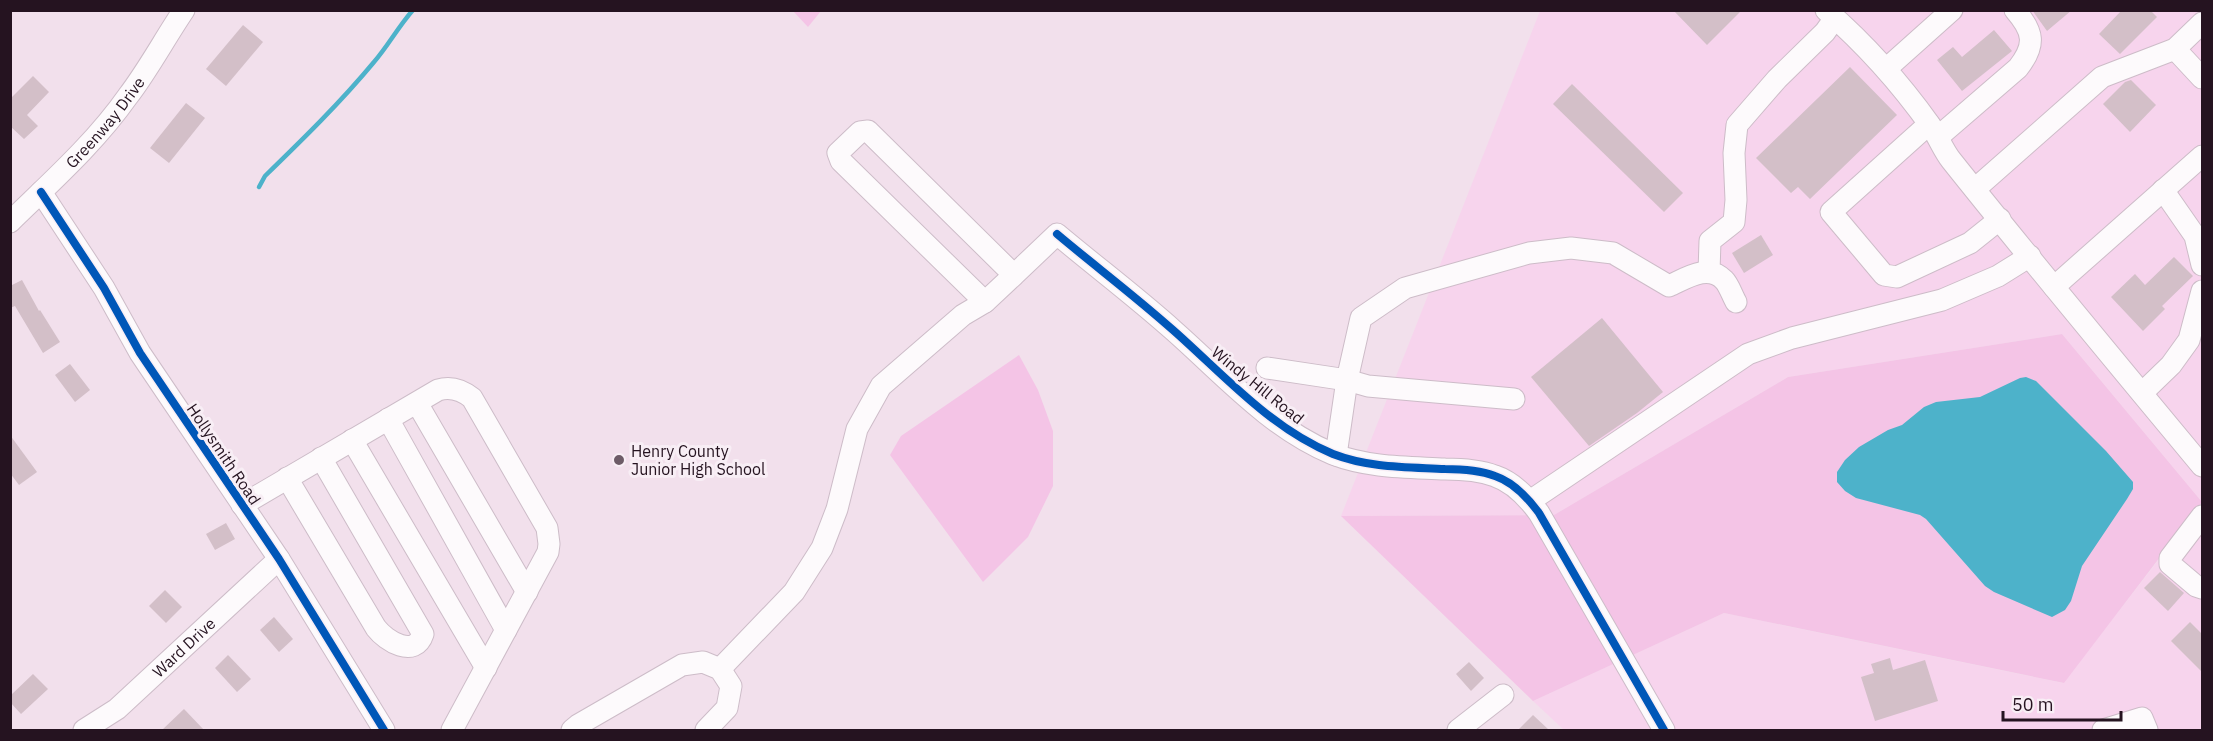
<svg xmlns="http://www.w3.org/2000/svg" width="2213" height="741" font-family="'IBM Plex Sans',sans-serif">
<rect width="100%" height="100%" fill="#f2e0ec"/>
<!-- built -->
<g fill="#f7d4ed">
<polygon points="1540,11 2202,11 2202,502 2062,334 1788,377 1554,515 1341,516"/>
<polygon points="2202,504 2202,730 1564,730 1533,701 1724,613 2063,683"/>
</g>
<!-- green -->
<g fill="#f4c4e6">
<polygon points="793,11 821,11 808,27"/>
<polygon points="2062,334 2202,502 2064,683 1724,613 1533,701 1341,516 1554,515 1788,377"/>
<polygon points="1019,355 1038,390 1053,431 1053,486 1028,537 983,582 890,455 901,436"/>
</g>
<!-- water -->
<polygon fill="#4db2ca" points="2026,377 2036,381 2106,451 2133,482 2133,489 2127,499 2082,566 2071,601 2065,610 2052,617 1994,592 1985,586 1926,519 1920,515 1856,498 1845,491 1837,482 1837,472 1845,460 1859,447 1888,430 1902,425 1924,407 1936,402 1980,397 2020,378"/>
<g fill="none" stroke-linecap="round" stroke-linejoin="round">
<!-- stream -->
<path stroke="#4db2ca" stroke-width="4.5" d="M259,187L265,176C302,140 340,103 374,62C388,46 398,27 413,10"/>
</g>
<!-- building -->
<g fill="#d3bfc8">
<polygon points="1673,10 1742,10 1707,45"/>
<polygon points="2032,10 2072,10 2047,31"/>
<polygon points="2122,10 2150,10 2157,17 2120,54 2099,34"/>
<polygon points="243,25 263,42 226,86 206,69"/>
<polygon points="1994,30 2012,51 1962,91 1937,60 1953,47 1962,57"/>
<polygon points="1850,67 1897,115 1810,199 1798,187 1791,193 1756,158"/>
<polygon points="33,76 49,92 27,115 38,126 24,139 10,126 10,99"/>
<polygon points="2131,80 2156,105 2130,132 2103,104 2125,82"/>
<polygon points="1572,84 1683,193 1664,212 1553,104"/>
<polygon points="186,103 205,118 169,163 150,148"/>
<polygon points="1761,235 1773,255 1744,273 1732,253"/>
<polygon points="2174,257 2193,276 2162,306 2165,309 2143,331 2111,297 2135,274 2145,285"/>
<polygon points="22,280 39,311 40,310 60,342 43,353 15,306 10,308 10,286"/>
<polygon points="1602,318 1663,392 1637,413 1589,446 1531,377"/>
<polygon points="70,364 90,390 75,402 55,375"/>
<polygon points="10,435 37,472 19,485 10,473"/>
<polygon points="226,523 235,539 215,550 206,534"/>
<polygon points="2160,572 2184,593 2168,611 2144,588"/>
<polygon points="165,590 182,607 166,623 149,606"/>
<polygon points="274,617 293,639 279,652 260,630"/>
<polygon points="2190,622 2202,634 2202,672 2171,641"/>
<polygon points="228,655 251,679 237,692 215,668"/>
<polygon points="1890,658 1893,670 1925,660 1938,701 1875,721 1861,677 1874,673 1871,664"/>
<polygon points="1469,662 1484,678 1471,691 1456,674"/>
<polygon points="33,674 48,689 21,714 10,702 10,696"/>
<polygon points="184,709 204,730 162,730"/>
<polygon points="1533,715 1549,730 1518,730"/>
</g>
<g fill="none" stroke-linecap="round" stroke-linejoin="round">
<!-- minor casing -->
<g stroke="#cdbcc8" stroke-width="23">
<g id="minor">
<path d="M1826,10C1865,44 1900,83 1930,125C1938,136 1943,150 1951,160C2033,263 2118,365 2202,466"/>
<polyline points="2175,49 2202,78"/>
<polyline points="1886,69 1952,10"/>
<polyline points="1929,124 1831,212 1884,275 1897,277 1970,243 2000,219"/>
<path d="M1938,137L2018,68C2036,45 2034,32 2015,10"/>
<polyline points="1975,189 2102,77 2175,49 2202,23"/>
<polyline points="2163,190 2195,236 2202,265"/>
<polyline points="41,192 104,288 140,353 279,559 384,730"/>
<path id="s1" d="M10,222C51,182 95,143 128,96C148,70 165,38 184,10"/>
<polyline points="1709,272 1710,241 1734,222 1736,200 1734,153 1737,125 1777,79 1825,32 1835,18"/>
<path d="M1014,275L985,302L841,161L838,153L860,132L868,131L1014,275L1057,234C1095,266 1135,296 1173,330C1223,374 1270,428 1333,454C1369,468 1408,467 1445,469C1462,469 1479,470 1495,476C1513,482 1528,498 1539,513L1664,730"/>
<polyline points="2054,287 2202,156"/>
<polyline points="1267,368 1347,380 1368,386 1514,399"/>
<polyline points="2142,393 2171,365 2189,340 2202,291"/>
<polyline points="417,403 527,592"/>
<polyline points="388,419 506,630"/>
<polyline points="352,440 486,668"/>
<path d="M1336,455L1347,380L1361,318L1405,288L1529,253L1571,248L1613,253L1669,286C1685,279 1708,263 1724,280C1729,285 1732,295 1736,302"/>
<path d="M287,478L376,628C386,641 415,659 423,634L321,458"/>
<polyline points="1530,501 1748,354 1792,338 1942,300 1998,276 2030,256"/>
<path d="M242,505L438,390C451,386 462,390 472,398L547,528L549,544L548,552L452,730"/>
<polyline points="2202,516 2170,558 2170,564 2196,586 2202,588"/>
<polyline points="720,669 794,592 822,548 837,509 857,429 881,386 963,315 985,302"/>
<path id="s2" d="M84,730L117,709L279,559"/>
<polyline points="572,730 578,725 682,665 703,662 720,669 731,686 727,708 706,730"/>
<polyline points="1458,730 1503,695"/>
<polyline points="2103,730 2142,718 2147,730"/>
</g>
</g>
<!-- minor -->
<use href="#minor" stroke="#fdfafc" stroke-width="21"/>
<!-- cycleway casing -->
<g stroke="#f8eef5" stroke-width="11">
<g id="cycleway">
<polyline points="41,192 104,288 140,353 279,559 384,730"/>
<path d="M1057,234C1095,266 1135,296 1173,330C1223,374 1270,428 1333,454C1369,468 1408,467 1445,469C1462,469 1479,470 1495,476C1513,482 1528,498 1539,513L1664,730"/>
</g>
</g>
<!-- cycleway -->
<use href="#cycleway" stroke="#0057b8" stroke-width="8"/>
</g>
<!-- markers -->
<circle fill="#6d5b67" stroke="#f8eef5" stroke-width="2" cx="619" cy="460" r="6"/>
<g text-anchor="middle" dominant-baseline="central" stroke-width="6" stroke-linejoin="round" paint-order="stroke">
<!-- street labels -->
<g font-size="16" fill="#251320" stroke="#f8eef5">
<text stroke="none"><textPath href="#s1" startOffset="138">Greenway Drive</textPath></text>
<text transform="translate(1258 385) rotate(39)">Windy Hill Road</text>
<text transform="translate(224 454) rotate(56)">Hollysmith Road</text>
<text stroke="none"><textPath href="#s2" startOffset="130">Ward Drive</textPath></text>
</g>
<!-- poi labels -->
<g font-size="16" fill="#251320" stroke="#f8eef5" text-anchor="start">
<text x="631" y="451">Henry County<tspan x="631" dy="18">Junior High School</tspan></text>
</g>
</g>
<!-- border -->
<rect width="2213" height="741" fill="none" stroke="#251320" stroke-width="24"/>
<!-- scale -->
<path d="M2003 711v9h118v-9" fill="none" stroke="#251320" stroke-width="3"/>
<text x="2012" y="711" font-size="18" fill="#251320" stroke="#f8eef5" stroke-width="4.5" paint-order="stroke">50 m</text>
</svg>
